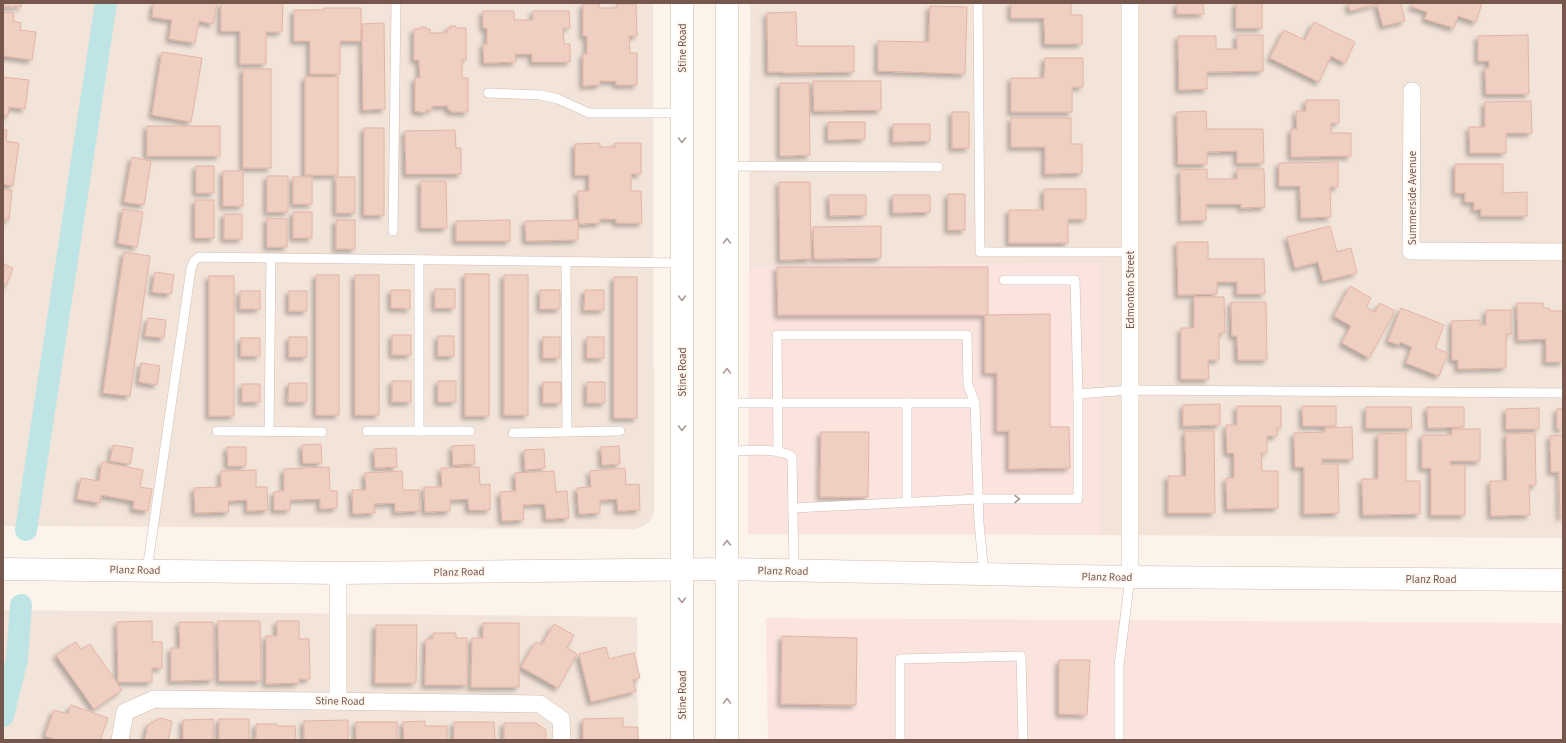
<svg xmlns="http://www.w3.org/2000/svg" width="1566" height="743" font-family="'Source Sans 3',sans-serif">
<defs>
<filter id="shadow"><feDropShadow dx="-3.5" dy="3.5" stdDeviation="2" flood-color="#0004"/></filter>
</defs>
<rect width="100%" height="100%" fill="#fcf3ea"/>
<!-- residential -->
<g fill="#f3e4d9">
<polygon points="3,3 653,3 654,511 652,518 648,523 642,527 635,529 3,526"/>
<polygon points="750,3 1563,3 1563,538 1101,535 1101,263 749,267"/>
<polygon points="3,610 637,617 638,740 3,740"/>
</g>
<!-- commercial -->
<g fill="#fbe4de">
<polygon points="1101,263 1101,535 748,534 749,267"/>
<polygon points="766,618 1563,623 1563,740 768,740"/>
</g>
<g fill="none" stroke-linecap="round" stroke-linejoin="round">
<!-- canal -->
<g stroke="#bfe4e5" stroke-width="22">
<polyline points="26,530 106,3"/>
<polyline points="3,716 17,659 21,605"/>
</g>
</g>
<!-- building -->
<g fill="#f0cfc3" stroke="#e2b4a4" filter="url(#shadow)">
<polygon points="3,3 22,3 21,7 14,6 14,7 3,6"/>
<polygon points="154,3 217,3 213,24 199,21 195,43 169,39 172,20 152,17"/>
<polygon points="221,3 283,3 282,32 266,32 266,64 240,64 240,31 221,31"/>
<polygon points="1011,3 1071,3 1071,15 1082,15 1082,44 1045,44 1044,18 1011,18"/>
<polygon points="1177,3 1203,3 1204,14 1177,14"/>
<rect x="1236" y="3" width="26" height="25"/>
<polygon points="1348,3 1401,3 1405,21 1383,26 1377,4 1350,11"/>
<polygon points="1413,3 1482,3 1476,22 1458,16 1454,28 1425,19 1427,12 1412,7"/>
<polygon points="583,4 599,4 599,8 617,8 617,4 636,4 637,36 629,36 630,53 637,53 637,85 616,85 616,81 600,81 600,85 583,86 583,54 587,54 587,36 583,36"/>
<polygon points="930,6 967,7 965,74 878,71 878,41 929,42"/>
<polygon points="324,8 361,8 361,41 340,41 340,74 310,74 310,41 294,41 294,10 324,10"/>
<polygon points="483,11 514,11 514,20 533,20 533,11 569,11 570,28 563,28 564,44 570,44 570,62 532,62 532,54 515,54 516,62 484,63 483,44 487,44 487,28 483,28"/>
<polygon points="3,12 14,13 13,21 21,23 20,30 36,32 32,60 3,56"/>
<polygon points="796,12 797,46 854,46 854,72 783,73 783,72 768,72 767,13"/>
<polygon points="1314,22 1355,42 1345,63 1331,56 1319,82 1270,58 1284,30 1305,40"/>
<polygon points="384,23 385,109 363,110 362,24"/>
<polygon points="450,26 456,26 456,28 466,28 466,60 462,60 462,78 468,78 468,112 451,112 451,110 448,110 448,106 432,106 432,110 426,110 426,113 415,111 415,78 420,78 419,60 414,60 414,29 421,29 421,27 426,27 426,29 430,29 430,33 447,33 447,29 450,29"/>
<polygon points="1237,35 1263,35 1263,71 1207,72 1207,89 1179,90 1178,36 1216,36 1216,49 1237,49"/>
<polygon points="1528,35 1529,94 1486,94 1485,68 1489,68 1489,61 1478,61 1478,36"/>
<polygon points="162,52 202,58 191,122 152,115"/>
<polygon points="1045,58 1083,58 1083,87 1072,87 1072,112 1011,112 1011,78 1044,78"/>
<rect x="243" y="69" width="28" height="99"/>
<polygon points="3,77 29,80 25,109 9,107 8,116 3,115"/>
<rect x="305" y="77" width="33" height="98"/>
<polygon points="813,81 881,81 881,110 814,111"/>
<polygon points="780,83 809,83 810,155 780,156"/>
<polygon points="1306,100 1339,100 1339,123 1331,123 1331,133 1351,133 1351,156 1291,157 1291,129 1297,129 1296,111 1306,111"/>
<polygon points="1531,101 1532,133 1506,133 1506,153 1470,153 1469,127 1485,127 1485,102"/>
<polygon points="1206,111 1207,129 1263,129 1264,163 1237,163 1237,151 1207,152 1207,164 1178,164 1177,112"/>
<rect x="952" y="112" width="17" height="36"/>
<polygon points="1011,118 1071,118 1071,144 1082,144 1082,173 1045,174 1045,147 1011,147"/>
<polygon points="828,122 865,122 865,139 828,140"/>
<polygon points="893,124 930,124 930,141 893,142"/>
<rect x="147" y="126" width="73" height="30"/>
<rect x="364" y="128" width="20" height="87"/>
<polygon points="3,129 7,130 6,141 19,143 13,186 3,184"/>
<polygon points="455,130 456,148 461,148 461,174 406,174 405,131"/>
<polygon points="600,143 600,147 615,147 615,143 641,143 641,174 631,174 631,191 641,191 642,223 616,223 616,219 600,219 600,223 579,224 578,191 589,191 589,175 575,175 575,144"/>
<polygon points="132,157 151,161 144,205 124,202"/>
<polygon points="1338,162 1338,187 1330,187 1331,217 1301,218 1300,186 1279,186 1279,163"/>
<polygon points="1455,164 1503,164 1503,193 1527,192 1527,216 1481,216 1481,209 1474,210 1474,202 1465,202 1465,193 1455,193"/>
<rect x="196" y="166" width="18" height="27"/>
<polygon points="1207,169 1207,179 1237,179 1237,169 1264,169 1265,207 1241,208 1241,204 1206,204 1206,220 1181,221 1180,170"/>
<rect x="223" y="171" width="20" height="35"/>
<rect x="267" y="176" width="21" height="36"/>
<rect x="293" y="177" width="19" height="27"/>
<rect x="336" y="177" width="19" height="36"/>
<polygon points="421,181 446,181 447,228 421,228"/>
<polygon points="779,182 810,182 811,259 780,260"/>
<polygon points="3,189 12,191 9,220 4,219 3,226"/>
<polygon points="1044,189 1086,189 1086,219 1068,219 1068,243 1009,243 1009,210 1044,210"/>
<rect x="948" y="194" width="17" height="36"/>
<polygon points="829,195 866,195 866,215 830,216"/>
<polygon points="893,195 930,195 930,212 893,213"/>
<rect x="195" y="200" width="19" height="38"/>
<polygon points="123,209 143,212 137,247 118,243"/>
<rect x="293" y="212" width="19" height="26"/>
<rect x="224" y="214" width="18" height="25"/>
<polygon points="267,218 287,219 287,247 267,247"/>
<rect x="336" y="220" width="19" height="29"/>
<polygon points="510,220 510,241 456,241 456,221"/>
<polygon points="578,220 578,240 526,241 525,221"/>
<polygon points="881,226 881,258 814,259 813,227"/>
<polygon points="1330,226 1337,252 1351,248 1357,273 1323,281 1318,262 1295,268 1287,237"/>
<polygon points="1177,242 1208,242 1208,259 1264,259 1265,294 1237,294 1237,282 1217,282 1217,294 1178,295"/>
<polygon points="124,252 150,256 130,396 103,393"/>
<polygon points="3,264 13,268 6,286 3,285"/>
<polygon points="777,267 988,267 988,315 778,315"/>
<polygon points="155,272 174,275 171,294 152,292"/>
<rect x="465" y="274" width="24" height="142"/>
<rect x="316" y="275" width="23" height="140"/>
<rect x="355" y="275" width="24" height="140"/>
<rect x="504" y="275" width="24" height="140"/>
<rect x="209" y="276" width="25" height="140"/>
<rect x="614" y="277" width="23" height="141"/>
<polygon points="1350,286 1371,298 1366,307 1375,312 1380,303 1395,311 1369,358 1342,343 1351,326 1334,316"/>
<rect x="435" y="289" width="20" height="19"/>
<polygon points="391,290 410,290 410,309 391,308"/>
<rect x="540" y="290" width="20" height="19"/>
<polygon points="585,290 604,290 604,310 584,310"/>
<rect x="240" y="291" width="20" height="18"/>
<rect x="289" y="291" width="18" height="20"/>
<polygon points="1194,297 1224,297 1225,333 1219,333 1219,360 1208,360 1209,379 1181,379 1181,328 1194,328"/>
<polygon points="1231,302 1266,302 1267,360 1238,360 1237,336 1232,336"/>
<polygon points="1517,303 1543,303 1543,308 1549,308 1550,311 1563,311 1563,362 1546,362 1546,339 1518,340"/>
<polygon points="1401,308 1444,325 1435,348 1448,353 1439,376 1406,363 1412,347 1400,342 1399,345 1388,341"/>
<polygon points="1486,310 1511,310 1511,334 1506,334 1506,368 1458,369 1458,360 1452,360 1452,321 1480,320 1480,325 1486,325"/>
<polygon points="1050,314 1050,427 1069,427 1070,468 1009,469 1009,431 997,431 997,373 985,373 985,315"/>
<polygon points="148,318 166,320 164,338 145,336"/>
<rect x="392" y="335" width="19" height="20"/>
<rect x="438" y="336" width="16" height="20"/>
<rect x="289" y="337" width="18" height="20"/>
<rect x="543" y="337" width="17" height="21"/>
<rect x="587" y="337" width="17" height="21"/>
<rect x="241" y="338" width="19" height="18"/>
<polygon points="141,363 160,366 157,385 139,382"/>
<rect x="392" y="381" width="19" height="21"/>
<rect x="438" y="381" width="18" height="21"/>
<rect x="543" y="382" width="18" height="21"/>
<rect x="587" y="382" width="18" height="21"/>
<polygon points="289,383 307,383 307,402 288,402"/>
<rect x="242" y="384" width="18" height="18"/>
<polygon points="1220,404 1220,425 1183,426 1183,405"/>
<polygon points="1237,406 1281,406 1281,428 1277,428 1277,436 1267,436 1267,453 1261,453 1262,471 1278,471 1278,508 1227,509 1226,478 1234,478 1234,453 1227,453 1226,425 1237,425"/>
<polygon points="1302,406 1336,406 1336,426 1303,426"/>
<polygon points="1366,407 1411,407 1412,428 1366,428"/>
<polygon points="1427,407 1464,407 1464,427 1428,428"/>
<polygon points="1539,408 1539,429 1506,429 1506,409"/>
<polygon points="1563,408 1563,429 1557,429 1557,409"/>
<polygon points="1352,427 1353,459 1322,459 1322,464 1338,464 1339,513 1304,514 1304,467 1295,467 1294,433 1325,432 1325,428"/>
<polygon points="1452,429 1480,429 1480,461 1450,461 1450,465 1465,465 1465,515 1431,515 1431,468 1422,468 1422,435 1452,435"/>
<polygon points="1185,431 1214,431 1215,513 1168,513 1168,476 1186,476"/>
<polygon points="821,432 869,432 868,497 820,497"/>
<polygon points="1406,433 1406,481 1420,481 1420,514 1363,515 1362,479 1378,479 1378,434"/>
<polygon points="1535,433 1536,485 1529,485 1530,515 1491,516 1490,481 1507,481 1506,434"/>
<polygon points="1563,435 1563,517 1560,517 1559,472 1551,472 1550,436"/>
<polygon points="321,444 322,463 303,463 302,445"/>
<polygon points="113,445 133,448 130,464 110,461"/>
<polygon points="474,445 475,464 453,465 452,446"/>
<polygon points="619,446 620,464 602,465 601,447"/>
<polygon points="227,447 246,447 246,466 228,466"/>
<polygon points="396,448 397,467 375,468 374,449"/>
<polygon points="544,449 545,468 525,470 524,450"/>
<polygon points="102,462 143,470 140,487 152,489 148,511 133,509 134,501 101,495 100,503 77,499 81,478 99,481"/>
<polygon points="329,467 330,491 337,491 337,508 320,509 320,499 290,500 290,510 274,510 274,492 284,491 284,469"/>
<polygon points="479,467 480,485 490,484 490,510 469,510 468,499 450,500 450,511 425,512 424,487 442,487 441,468"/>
<polygon points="625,468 626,485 639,484 640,510 618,511 617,499 600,500 600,513 579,514 577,488 591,487 590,471"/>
<polygon points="256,470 256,487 267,487 268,510 247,511 247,500 228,501 229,512 195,513 194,488 221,487 221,471"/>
<polygon points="402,471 403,490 419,490 420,511 395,512 395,503 374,504 375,513 353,514 352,490 366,490 365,473"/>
<polygon points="554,471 556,492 567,491 569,518 546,519 545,504 523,505 524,520 502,521 500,492 516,491 515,473"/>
<polygon points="152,621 152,642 162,642 162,668 152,668 152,682 118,682 117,622"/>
<polygon points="218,621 260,621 261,681 219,681"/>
<polygon points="277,621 299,621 299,639 309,639 310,679 299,679 299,683 266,684 266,636 277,636"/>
<polygon points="179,622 213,622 213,680 171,681 171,648 180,648"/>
<polygon points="483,623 519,623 519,687 471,687 472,638 483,638"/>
<polygon points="554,624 574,635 567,648 577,654 558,688 521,667 536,642 542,645"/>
<polygon points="376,625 417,625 416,683 375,683"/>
<polygon points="433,633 456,633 456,638 467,638 467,685 425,685 426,639 433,639"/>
<polygon points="782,636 857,638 856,705 781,704"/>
<polygon points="76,642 81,650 90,644 122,690 94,709 56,655"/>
<polygon points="606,647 609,659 634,653 640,678 633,680 636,691 591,702 579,654"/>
<polygon points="1059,660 1090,660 1087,715 1059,714"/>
<polygon points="71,705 108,718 100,740 57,740 45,736 54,710 68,714"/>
<polygon points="160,718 172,721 168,740 145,740 148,725"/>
<polygon points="623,718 623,727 638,727 638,740 583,740 583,719"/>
<polygon points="213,719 213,740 183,740 183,720"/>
<rect x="219" y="719" width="30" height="21"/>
<polygon points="348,720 348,740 304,740 304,721"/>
<polygon points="425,721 425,726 447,726 447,740 404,740 403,722"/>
<rect x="356" y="722" width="41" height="18"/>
<polygon points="454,722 494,722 495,740 454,740"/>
<polygon points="504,723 536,723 546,730 546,740 504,740"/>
<polygon points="256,724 277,724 277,726 295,726 296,740 256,740"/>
</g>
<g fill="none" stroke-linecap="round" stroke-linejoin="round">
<!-- lane casing -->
<g stroke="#d0bcb2" stroke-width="10">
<g id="lane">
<polyline points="978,3 980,252 1130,252"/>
<polyline points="488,93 541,95 558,99 589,113 682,113"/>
<polyline points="727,166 938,167"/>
<polyline points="393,231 396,3"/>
<polyline points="566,262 567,432"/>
<polyline points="1004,280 1075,280 1078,394"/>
<polyline points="727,403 975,403 979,523 984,574"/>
<polyline points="907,403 907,502"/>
<polyline points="217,431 322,432"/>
<polyline points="269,431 271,258"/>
<polyline points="367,431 470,431"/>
<polyline points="419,431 419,260"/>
<polyline points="513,433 620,431"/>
<path d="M727,451C745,451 778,447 792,457L794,571"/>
<polyline points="778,452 777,335 967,335 968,385 975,403"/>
<polyline points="793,508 978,499 1078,499 1078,394 1130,390 1563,393"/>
<polyline points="147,570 191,269 194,261 199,257 682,263"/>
<polyline points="900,740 900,659 1021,656 1023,740"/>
<polyline points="1119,740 1119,666 1130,577"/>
</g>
</g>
<!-- street casing -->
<g stroke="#d0bcb2" stroke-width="18">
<g id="street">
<polyline points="1130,3 1130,577"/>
<polyline points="1412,91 1411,251 1563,252"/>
<polyline points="338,701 338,573"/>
<polyline points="120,740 125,712 154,699 540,704 561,719 562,740"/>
</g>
</g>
<!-- secondary casing -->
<g stroke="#d3bbb0" stroke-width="23">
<g id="secondary">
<polyline points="3,569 338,573 727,569 1130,577 1563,580"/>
<polyline points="682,740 682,3"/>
<polyline points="727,740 727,3"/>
</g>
</g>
<!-- lane -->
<use href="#lane" stroke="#fff" stroke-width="9"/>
<!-- street -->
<use href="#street" stroke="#fff" stroke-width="17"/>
<!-- secondary -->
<use href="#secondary" stroke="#fff" stroke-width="22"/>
</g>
<!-- one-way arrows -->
<defs><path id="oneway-chevron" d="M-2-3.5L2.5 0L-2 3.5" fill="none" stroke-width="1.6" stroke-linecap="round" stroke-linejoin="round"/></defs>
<g stroke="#ad9a95">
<use href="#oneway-chevron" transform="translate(682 140) rotate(90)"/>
<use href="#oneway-chevron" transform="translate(727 241) rotate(-90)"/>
<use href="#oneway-chevron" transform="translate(682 298) rotate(90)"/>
<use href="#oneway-chevron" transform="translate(727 371) rotate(-90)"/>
<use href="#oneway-chevron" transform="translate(682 428) rotate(90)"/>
<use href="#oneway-chevron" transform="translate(1017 499)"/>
<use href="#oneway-chevron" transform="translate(727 543) rotate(-90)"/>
<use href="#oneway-chevron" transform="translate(682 600) rotate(90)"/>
<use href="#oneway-chevron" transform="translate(727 701) rotate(-90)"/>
</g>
<g text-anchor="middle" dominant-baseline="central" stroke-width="4" stroke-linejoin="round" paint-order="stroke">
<!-- street labels -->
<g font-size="11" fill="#76574e" stroke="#fef7f0">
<text transform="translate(682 48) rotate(-90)">Stine Road</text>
<text transform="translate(1412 198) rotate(-90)">Summerside Avenue</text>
<text transform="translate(1130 290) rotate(-90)">Edmonton Street</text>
<text transform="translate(682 372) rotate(-90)">Stine Road</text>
<text transform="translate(135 570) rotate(1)">Planz Road</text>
<text transform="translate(783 571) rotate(1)">Planz Road</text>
<text transform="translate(459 572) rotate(-1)">Planz Road</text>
<text transform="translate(1107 577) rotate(1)">Planz Road</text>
<text x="1431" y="579">Planz Road</text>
<text transform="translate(682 695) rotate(-90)">Stine Road</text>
<text transform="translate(340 701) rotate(1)">Stine Road</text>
</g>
</g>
<!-- border -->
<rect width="1566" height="743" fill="none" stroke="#76574e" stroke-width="8"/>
</svg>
